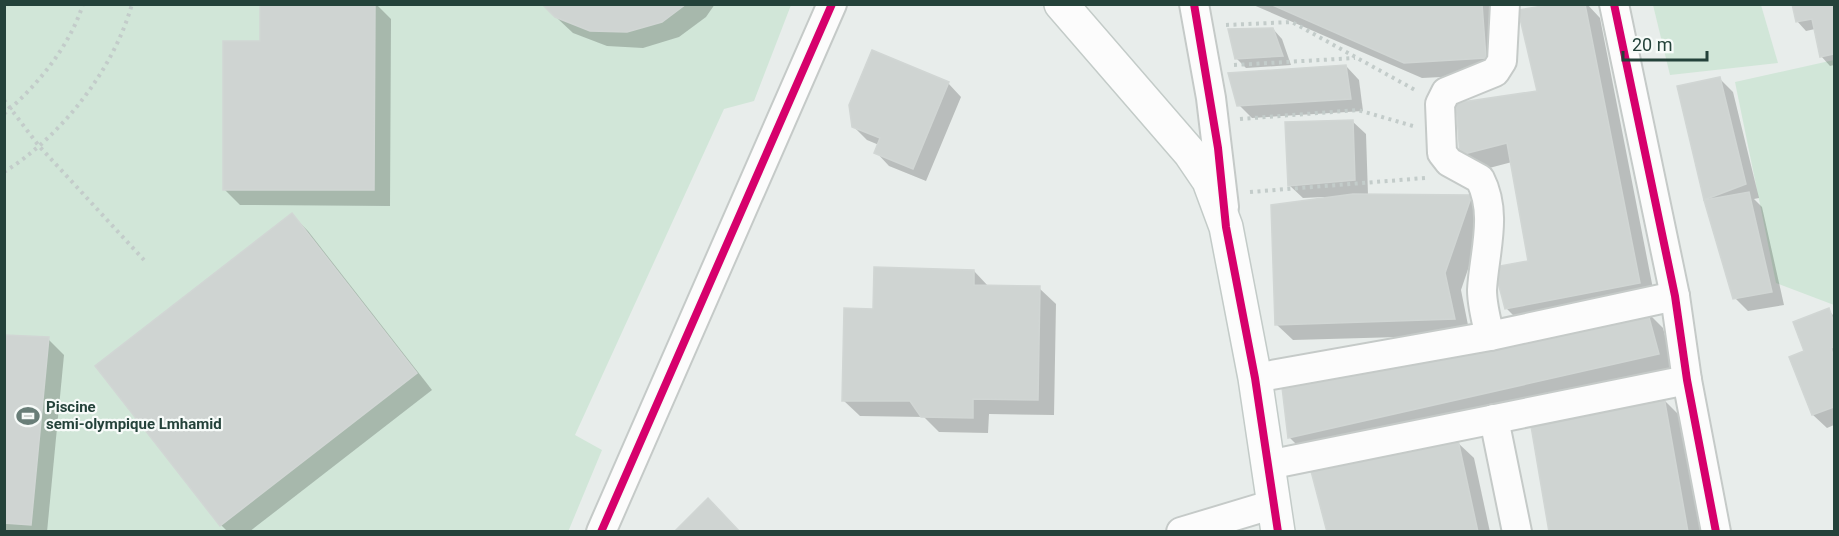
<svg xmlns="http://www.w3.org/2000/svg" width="1839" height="536" font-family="Roboto,sans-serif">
<rect width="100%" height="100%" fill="#e8edeb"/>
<!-- green -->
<g fill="#d1e6d8">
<polygon points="4,5 791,5 754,101 724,109 575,435 602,450 568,532 5,531"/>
<polygon points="1653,5 1761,5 1778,63 1670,75"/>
<polygon points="1834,60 1834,305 1776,283 1735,82"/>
</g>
<!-- shadow -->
<g fill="#0003">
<polygon points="262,4 376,4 391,19 390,206 240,205 224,189 261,43"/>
<polygon points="542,4 715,4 706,17 679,37 643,48 607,46 573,33"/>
<polygon points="1251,4 1496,4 1501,74 1422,78"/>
<polygon points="1565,4 1587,4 1600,18 1655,299 1522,324 1506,308 1530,263 1512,162 1478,171 1462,155 1539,92"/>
<polygon points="1793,4 1834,4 1834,65 1830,66 1821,56 1815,29 1806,31 1797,21"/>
<polygon points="1273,29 1282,39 1291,65 1246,68 1236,58"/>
<polygon points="1346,66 1359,80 1363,111 1252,118 1239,105"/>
<polygon points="1719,78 1733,92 1759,198 1754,199 1762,207 1784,305 1748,311 1735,298 1705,200 1678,88"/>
<polygon points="948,83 961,97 926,181 889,166 876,152 879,145 867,140 853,126"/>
<polygon points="1352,121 1366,134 1368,195 1471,197 1487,213 1461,290 1470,335 1293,340 1276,324 1324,199 1324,197 1303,198 1289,185"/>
<polygon points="292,215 308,231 432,390 249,532 228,532 221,525"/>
<polygon points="974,271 989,287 1039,288 1056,304 1054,415 989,414 988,433 939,432 924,417 860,416 843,400 875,310"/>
<polygon points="1828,310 1834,316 1834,425 1827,428 1813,415 1791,358 1806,352"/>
<polygon points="1647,312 1663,328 1674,370 1305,453 1289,437"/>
<polygon points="4,336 48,339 64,355 47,532 4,532"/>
<polygon points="1663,399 1679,415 1701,532 1551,532"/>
<polygon points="1457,442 1474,458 1490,532 1329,532"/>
</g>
<!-- building -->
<g fill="#cfd4d2" stroke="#d1d6d4" stroke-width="1.5">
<polygon points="260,4 375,4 374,190 223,190 223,41 260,41"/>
<polygon points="542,4 686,4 662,22 627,32 590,31 555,17"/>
<polygon points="1270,4 1482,4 1486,58 1404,63"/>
<polygon points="1555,4 1585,4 1640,283 1505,309 1494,267 1528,261 1507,143 1460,155 1456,103 1537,91 1518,10"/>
<polygon points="1792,4 1834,4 1834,54 1820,57 1812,19 1796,22"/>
<polygon points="1273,28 1283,56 1235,59 1228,29"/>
<polygon points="872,50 949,82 913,169 874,153 880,138 852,127 849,105"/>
<polygon points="1346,65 1351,99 1237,106 1228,73"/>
<polygon points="1720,77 1746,184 1704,200 1677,86"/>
<polygon points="1353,120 1355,180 1288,186 1285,122"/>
<polygon points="1749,192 1772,292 1733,299 1704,200"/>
<polygon points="1353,194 1472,195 1445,273 1455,319 1275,325 1271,205"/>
<polygon points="292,213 417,373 220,526 95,366"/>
<polygon points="874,267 974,270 974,285 1040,286 1038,400 973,399 973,418 921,417 910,401 842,401 844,308 873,309"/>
<polygon points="1829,308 1834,323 1834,347 1831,348 1834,358 1834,407 1812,415 1789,357 1804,351 1793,322"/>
<polygon points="1647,310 1659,354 1288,438 1282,387"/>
<polygon points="4,335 49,337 31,525 4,523"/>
<polygon points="1664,397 1688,532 1549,532 1531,426"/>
<polygon points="1458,440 1478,532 1327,532 1311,471"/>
<polygon points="708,498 740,532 675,531"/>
</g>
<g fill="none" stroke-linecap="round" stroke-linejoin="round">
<!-- street casing -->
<g stroke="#c5cac8" stroke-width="32">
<g id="street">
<polyline points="1194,4 1211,98 1224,207"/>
<polyline points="1614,4 1675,296 1687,380 1716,532"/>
<path d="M1490,336C1486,320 1482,305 1482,290C1484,253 1498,214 1480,179L1449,162L1442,153L1440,104L1446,92L1495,72L1502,61L1505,4"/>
<polyline points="1255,378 1490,336 1675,296"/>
<polyline points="1494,419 1517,532"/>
<polyline points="1268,465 1687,380"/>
<polyline points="601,532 832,4"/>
<polyline points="1181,532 1274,504"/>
</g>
</g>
<!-- secondary casing -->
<g stroke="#c3cbc8" stroke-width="36">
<polyline id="secondary" points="1061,4 1190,153 1209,181 1226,227 1255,378 1278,532"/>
</g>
<!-- path -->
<g stroke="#c3ccca" stroke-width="4" stroke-dasharray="3 4.5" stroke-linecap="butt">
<polyline points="1226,25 1292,22 1417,91"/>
<polyline points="1234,65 1355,58"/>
<polyline points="4,100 39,146 144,260"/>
<path d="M4,114C37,86 70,46 83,4"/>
<polyline points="1240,119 1358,110 1413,126"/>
<path d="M4,172C61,137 114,69 132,4"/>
<polyline points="1250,192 1425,178"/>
</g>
<!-- street -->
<use href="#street" stroke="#fcfcfc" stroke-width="28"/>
<!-- secondary -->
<use href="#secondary" stroke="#fcfcfc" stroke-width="33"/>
<!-- cycleway casing -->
<g stroke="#f7fbf9" stroke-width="11">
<g id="cycleway">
<polyline points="1194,4 1218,148 1226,227 1255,378 1278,532"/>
<polyline points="1614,4 1675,296 1687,380 1716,532"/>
<polyline points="601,532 832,4"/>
</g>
</g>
<!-- cycleway -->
<use href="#cycleway" stroke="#d6006c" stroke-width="8"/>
</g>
<!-- icons -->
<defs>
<g id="stadium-bare" transform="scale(1.8)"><path d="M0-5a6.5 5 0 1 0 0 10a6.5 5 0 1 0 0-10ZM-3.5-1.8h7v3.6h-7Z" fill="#697e78" stroke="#f7fbf9" stroke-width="2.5" paint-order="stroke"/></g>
</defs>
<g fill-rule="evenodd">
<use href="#stadium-bare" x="28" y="416"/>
</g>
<g text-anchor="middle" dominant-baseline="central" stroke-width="4.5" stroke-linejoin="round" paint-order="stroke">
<!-- poi labels -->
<g font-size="15" font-weight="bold" fill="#24423a" stroke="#f7fbf9" text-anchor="start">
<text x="46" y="407">Piscine<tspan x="46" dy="17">semi-olympique Lmhamid</tspan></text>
</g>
</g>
<!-- border -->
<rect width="1839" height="536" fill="none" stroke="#24423a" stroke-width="12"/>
<!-- scale -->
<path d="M1623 51v9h84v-9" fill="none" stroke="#24423a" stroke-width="3"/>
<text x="1632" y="51" font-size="18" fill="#24423a" stroke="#f7fbf9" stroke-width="4.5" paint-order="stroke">20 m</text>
</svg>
